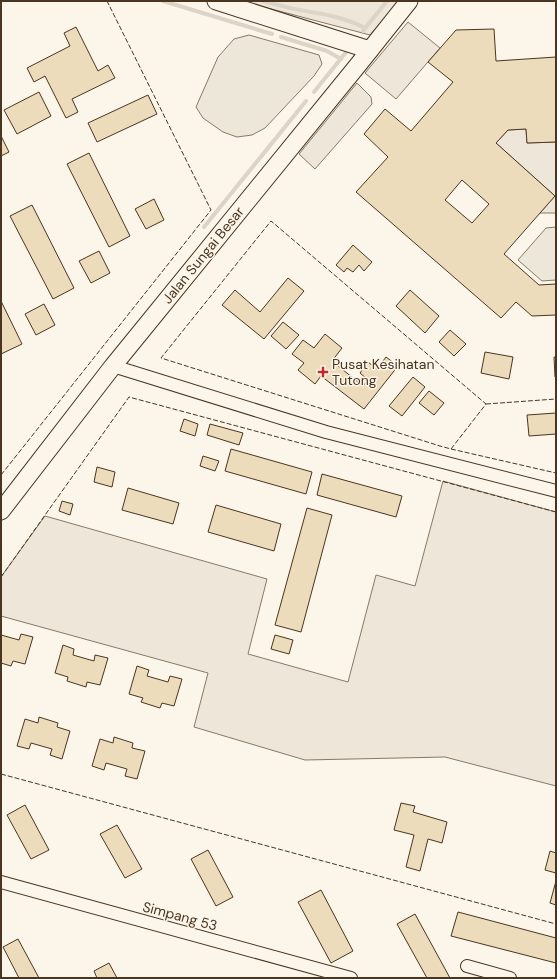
<svg xmlns="http://www.w3.org/2000/svg" width="557" height="979" font-family="'DM Sans',sans-serif">
<rect width="100%" height="100%" fill="#fbf6e9"/>
<!-- green -->
<g fill="#ede6d9" stroke="#887966">
<polygon points="241,1 399,1 370,35"/>
<polygon points="408,22 440,48 396,99 365,73"/>
<polygon points="357,83 371,97 372,104 315,169 299,154"/>
<polygon points="526,129 527,143 556,142 556,213 540,213 555,196 496,143 508,130"/>
<polygon points="443,481 556,512 556,786 445,757 305,760 194,727 208,673 1,616 1,577 45,516 267,579 248,654 348,682 376,575 415,586"/>
</g>
<!-- parking -->
<g fill="#ede7d9" stroke="#887966">
<polygon points="249,35 319,55 322,64 314,76 265,128 252,135 237,137 223,132 203,118 196,107 218,57 234,39"/>
<polygon points="556,227 556,280 542,281 518,260 546,228"/>
</g>
<g fill="none" stroke-linecap="round" stroke-linejoin="round">
<!-- stream -->
<g stroke="#dcd4c6" stroke-width="4">
<polyline points="163,1 272,34"/>
<path d="M263,1C275,4 288,8 300,10C323,14 344,17 365,28"/>
<polyline points="363,31 387,1"/>
<polyline points="281,37 327,51 341,59"/>
<polyline points="314,92 347,51"/>
<polyline points="204,227 306,101"/>
</g>
</g>
<!-- building -->
<g fill="#ecdcbc" stroke="#4a3520" fill-rule="evenodd">
<polygon points="76,27 98,71 108,65 115,78 72,99 78,112 66,118 45,76 34,82 27,68 70,46 64,33"/>
<path d="M494,29L496,61L556,57V142L527,143L526,129L508,130L496,143L555,196L504,254L539,285L556,284V315L532,316L516,302L501,318L356,192L388,157L364,134L385,109L411,131L453,82L428,62L456,30ZM462,180L489,204L472,223L445,200Z"/>
<polygon points="39,92 51,116 17,134 4,110"/>
<polygon points="148,95 157,114 97,142 88,123"/>
<polygon points="1,136 9,152 1,156"/>
<polygon points="89,153 130,236 109,247 67,164"/>
<polygon points="154,199 164,220 146,229 135,209"/>
<polygon points="32,205 74,288 53,299 10,216"/>
<polygon points="353,245 372,262 364,271 359,265 353,272 347,268 344,272 336,265"/>
<polygon points="99,251 110,273 91,283 79,261"/>
<polygon points="288,278 304,291 264,339 222,305 235,290 260,312"/>
<polygon points="410,290 439,316 425,333 396,306"/>
<polygon points="1,301 22,344 1,354"/>
<polygon points="44,304 55,325 36,335 25,314"/>
<polygon points="283,322 299,335 286,349 271,336"/>
<polygon points="450,330 466,344 454,356 439,342"/>
<polygon points="325,334 342,348 332,361 363,386 368,380 360,373 368,362 377,369 386,357 398,366 364,409 321,376 315,384 298,370 304,363 292,354 303,340 314,348"/>
<polygon points="485,352 513,357 509,379 481,373"/>
<polygon points="554,357 556,357 556,377 555,377"/>
<polygon points="413,377 425,387 402,416 389,406"/>
<polygon points="429,391 444,403 434,415 419,403"/>
<polygon points="556,413 556,434 529,436 527,415"/>
<polygon points="184,419 198,424 195,436 180,431"/>
<polygon points="210,424 243,433 239,445 207,435"/>
<polygon points="231,449 312,472 306,494 225,471"/>
<polygon points="203,456 219,461 215,471 200,466"/>
<polygon points="97,467 115,472 112,487 94,482"/>
<polygon points="322,474 402,496 396,517 317,495"/>
<polygon points="128,488 179,503 173,524 122,510"/>
<polygon points="62,501 73,504 70,515 59,511"/>
<polygon points="216,505 281,524 274,551 208,532"/>
<polygon points="307,508 332,515 301,632 275,625"/>
<polygon points="21,634 33,637 25,664 13,661 11,666 1,663 1,635 19,640"/>
<polygon points="275,635 293,640 289,654 271,649"/>
<polygon points="63,645 74,649 73,655 94,661 95,655 108,658 100,685 87,682 86,687 67,681 68,677 55,673"/>
<polygon points="137,666 149,670 147,676 168,682 170,676 182,679 174,706 162,703 160,708 141,702 143,698 129,694"/>
<polygon points="39,717 58,723 57,727 70,731 62,759 50,755 52,749 31,743 29,749 17,746 25,719 38,723"/>
<polygon points="114,737 133,743 132,748 145,751 137,779 125,776 127,769 106,763 104,770 92,766 100,739 113,743"/>
<polygon points="401,803 415,806 413,812 447,822 442,843 428,839 420,871 406,867 414,835 394,830"/>
<polygon points="25,805 49,850 31,859 7,815"/>
<polygon points="117,825 142,869 125,878 100,834"/>
<polygon points="208,850 233,897 216,906 191,859"/>
<polygon points="550,851 556,853 556,873 545,870"/>
<polygon points="556,881 556,905 550,903"/>
<polygon points="321,890 353,951 331,963 298,902"/>
<polygon points="458,912 556,938 556,963 451,936"/>
<polygon points="415,914 450,978 427,978 397,924"/>
<polygon points="18,939 39,978 19,978 3,947"/>
<polygon points="109,963 117,978 97,978 94,971"/>
</g>
<g fill="none" stroke-linecap="round" stroke-linejoin="round">
<!-- street casing -->
<g stroke="#4a3520" stroke-width="14">
<g id="street">
<polyline points="113,366 326,432 556,491"/>
<polyline points="1,882 351,978"/>
<polyline points="467,966 510,978"/>
</g>
</g>
<!-- secondary casing -->
<g stroke="#4a3520" stroke-width="19">
<g id="secondary">
<polyline points="216,1 370,50"/>
<polyline points="1,511 113,366 358,65 409,1"/>
</g>
</g>
<!-- street -->
<use href="#street" stroke="#fbf6e9" stroke-width="12"/>
<!-- secondary -->
<use href="#secondary" stroke="#fbf6e9" stroke-width="17"/>
<!-- fence -->
<g stroke="#4a3520" stroke-width="1" stroke-dasharray="5 2" stroke-linecap="butt">
<polyline points="486,404 556,399"/>
<polyline points="451,449 486,404 271,221 161,358 440,446 451,449 556,473"/>
<polyline points="1,475 211,210 107,1"/>
<polyline points="1,577 129,397 556,512"/>
<polyline points="1,774 556,924"/>
</g>
</g>
<!-- markers -->
<path fill="#c62828" stroke="#fbf6e9" stroke-width="1.5" d="M321 366h4v4h4v4h-4v4h-4v-4h-4v-4h4z"/>
<g text-anchor="middle" dominant-baseline="central" stroke-width="3" stroke-linejoin="round" paint-order="stroke">
<!-- street labels -->
<g font-size="14" fill="#4a3520" stroke="#fbf6e9">
<text transform="translate(203 255) rotate(-51)">Jalan Sungai Besar</text>
<text transform="translate(180 916) rotate(15)">Simpang 53</text>
</g>
<!-- poi labels -->
<g font-size="14" fill="#4a3520" stroke="#fbf6e9" text-anchor="start">
<text x="332" y="364">Pusat Kesihatan<tspan x="332" dy="16">Tutong</tspan></text>
</g>
</g>
<!-- border -->
<rect width="557" height="979" fill="none" stroke="#4a3520" stroke-width="4"/>
</svg>
